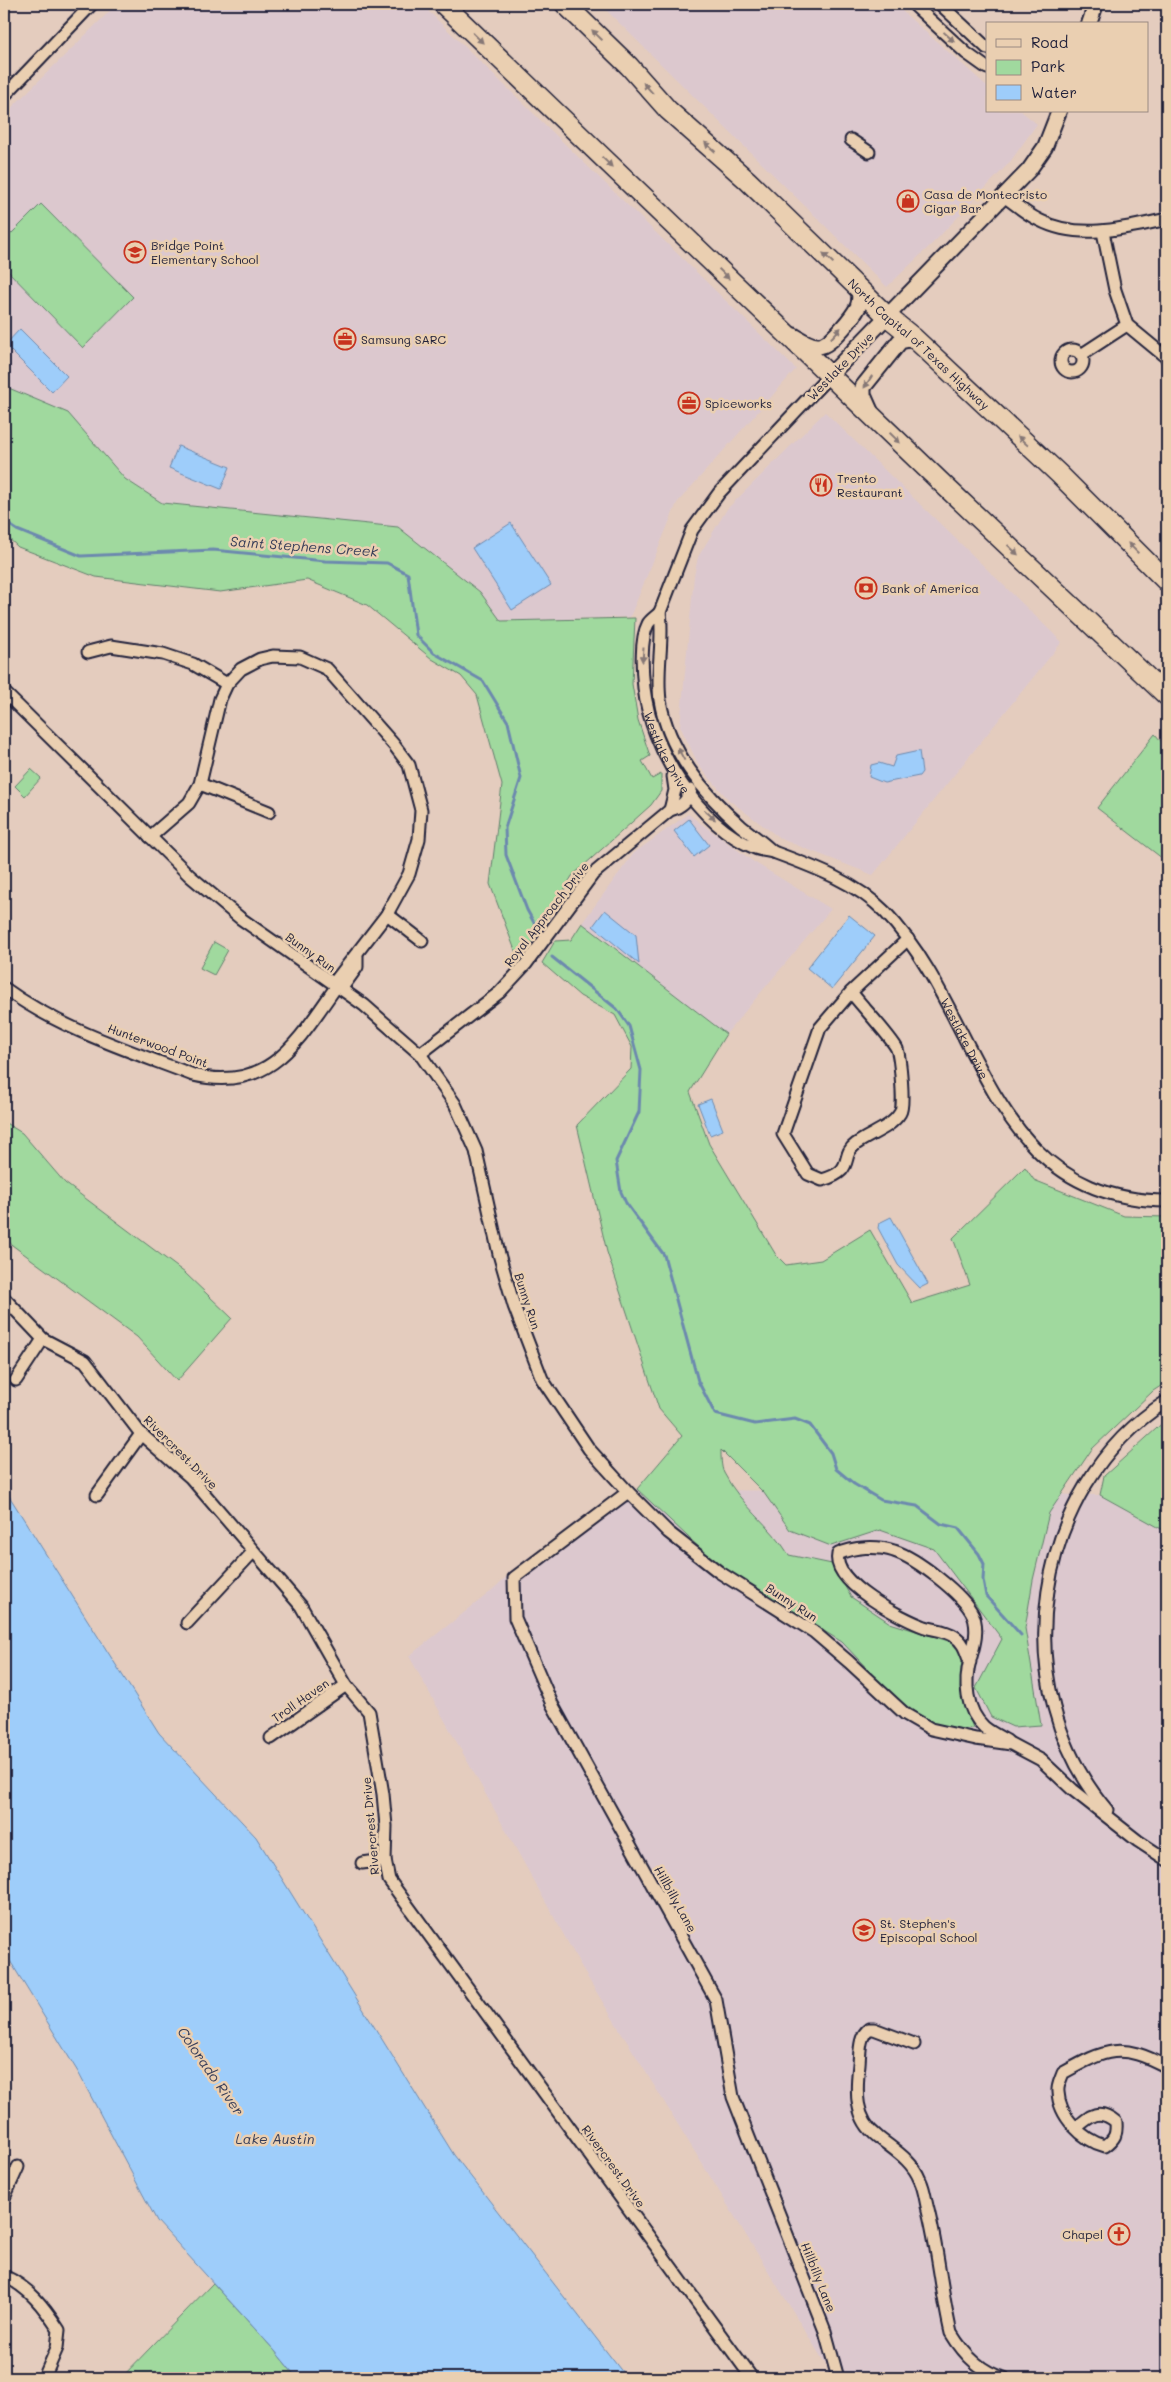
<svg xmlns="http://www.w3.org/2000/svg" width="1171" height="2382" font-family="Mali,sans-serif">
<rect width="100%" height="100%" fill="#e4ccbe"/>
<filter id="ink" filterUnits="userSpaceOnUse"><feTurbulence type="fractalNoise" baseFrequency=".02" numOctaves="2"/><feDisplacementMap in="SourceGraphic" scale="10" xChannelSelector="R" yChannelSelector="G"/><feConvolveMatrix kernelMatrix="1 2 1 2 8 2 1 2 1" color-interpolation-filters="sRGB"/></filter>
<g filter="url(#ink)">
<!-- built -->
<g fill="#dcc8ce">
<polygon points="117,4 421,4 796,369 677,503 630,617 500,621 480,592 398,527 162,503 125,479 87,435 4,388 4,115"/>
<polygon points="600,4 894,4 987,86 987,111 1021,111 1037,124 1010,162 937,239 887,287"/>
<polygon points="825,412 1062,642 873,875 781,839 729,800 699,766 680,726 694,576 698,557 727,509"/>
<polygon points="688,814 754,862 831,909 726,1034 582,923 634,853"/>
<polygon points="637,1489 1100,1495 1167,1532 1167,2378 834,2378 586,1975 409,1656 489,1593 506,1577"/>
</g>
<!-- green -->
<g fill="#a0d99e" stroke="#617e6c">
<polygon points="41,204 133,297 83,348 4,267 4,241"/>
<polygon points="4,386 68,413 125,479 162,503 398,527 480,592 501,621 635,618 632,684 638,720 650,756 642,761 652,779 661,774 661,791 651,805 572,876 547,920 519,961 490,884 502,785 477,695 461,676 432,659 367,605 307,580 220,592 96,577 18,547 4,534"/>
<polygon points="1155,734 1167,748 1167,862 1097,808"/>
<polygon points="31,769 41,778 25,796 15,786"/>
<path d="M582,923L726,1034L690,1092L709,1144L776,1255L786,1265L821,1260L870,1230L912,1303L970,1285L953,1238L1025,1167L1034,1180L1124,1216L1167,1217V1382L1153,1391L1092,1449L1049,1513L1033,1580L1025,1628L1041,1725L1013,1727L991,1717L976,1688L1002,1639L934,1549L880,1530L831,1546L790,1530L764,1493L721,1450C721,1457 721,1467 724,1473C740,1505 771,1525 789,1555L832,1564L851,1597L890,1623L955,1643L962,1656L960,1690L973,1728L962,1729L930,1723L892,1695L842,1642L721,1568L637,1489L682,1436L659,1409L607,1252L577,1125L631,1069L632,1047L615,1015L580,996L542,963L555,941L571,940Z"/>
<polygon points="214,942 228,950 214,975 200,968"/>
<polygon points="4,1122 22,1133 65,1183 185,1273 232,1318 177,1381 137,1337 12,1245 4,1234"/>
<polygon points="1167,1419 1167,1532 1100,1495 1104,1476"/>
<polygon points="213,2283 275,2351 297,2378 121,2378"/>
</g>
<!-- water -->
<g fill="#9ecdfa" stroke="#6c89ae">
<polygon points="20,329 67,376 52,392 5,345"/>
<polygon points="178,446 230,467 221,489 169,468"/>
<polygon points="511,523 551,585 512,610 472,548"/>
<polygon points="919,751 922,772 919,776 884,783 869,777 871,765 879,763 892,767 896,756"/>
<polygon points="689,819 709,845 694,857 674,831"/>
<polygon points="605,910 636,935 639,964 593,926"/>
<polygon points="849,915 875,936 832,989 807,968"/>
<polygon points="711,1099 723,1130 710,1135 698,1104"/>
<polygon points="891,1217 928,1284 920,1288 898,1265 878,1228 879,1223"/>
<polygon points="4,1488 159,1733 256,1837 454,2155 627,2378 297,2378 275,2351 157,2221 78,2072 4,1951"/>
</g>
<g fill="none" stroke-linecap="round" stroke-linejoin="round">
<!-- stream -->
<g stroke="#6c89ae" stroke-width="3">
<polyline points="4,521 17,530 81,556 213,550 325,561 387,563 408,574 416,635 434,653 483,681 508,722 521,778 505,828 506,855 527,910 538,930"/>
<polyline points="552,957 617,1009 629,1026 641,1070 639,1112 616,1161 621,1192 626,1203 664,1255 698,1381 715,1414 755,1424 795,1419 810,1425 831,1453 836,1469 854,1484 881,1500 917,1506 941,1524 958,1528 979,1554 984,1564 983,1580 986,1596 1021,1635"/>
</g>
<!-- minor casing -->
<g stroke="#22223b" stroke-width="15">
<g id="minor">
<polyline points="913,4 966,53 987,68"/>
<polyline points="940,4 987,48"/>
<polyline points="4,96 92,4"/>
<polyline points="851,140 869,152"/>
<path d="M1004,196C1015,204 1026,214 1039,220C1078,241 1127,228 1167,219"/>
<polyline points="1103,232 1115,290 1127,325 1167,358"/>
<circle cx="1072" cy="361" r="11"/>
<polyline points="1081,355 1127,325"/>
<path id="s1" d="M660,612C657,616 650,620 648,624C640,639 642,672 644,688C651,749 697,824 755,848C762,851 769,850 776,853C814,867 857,883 885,912C983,1014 986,1200 1167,1201"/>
<polyline points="88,652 111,646 163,654 193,664 227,684"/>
<polyline points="4,692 190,876 240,918 364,1005 420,1054 455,1104 476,1151 499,1254 514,1306 542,1379 589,1449 628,1492 668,1532 719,1572 814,1632 849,1662 905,1714 931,1729 976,1739 1011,1744 1041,1760 1073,1790 1138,1841 1167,1860"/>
<polyline points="200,784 269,812"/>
<polyline points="670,810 675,790 673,776"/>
<polyline points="150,837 189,803 200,784 220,699 227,684 241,669 260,659 273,656 300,657 327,669 394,745 409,765 421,810 419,839 409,874 387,914 336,980 336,987"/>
<path d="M773,852C763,842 752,835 741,826C704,794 668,750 660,700C656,670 664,641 660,612L692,530L719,493L830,375"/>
<polyline points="387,914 422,941"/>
<polyline points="336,987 344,985 357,967 357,956"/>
<path d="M4,988C60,1029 128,1050 193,1075C270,1093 297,1042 336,987"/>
<path d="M851,992C860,1004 892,1038 897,1049C900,1058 905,1106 900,1113C891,1128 869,1134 856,1144C839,1156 857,1170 822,1180L808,1174L783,1134L820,1028L851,992L908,939"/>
<path d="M420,1054L500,992L526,964L593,874L670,810C681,807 688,801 691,790"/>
<polyline points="4,1298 43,1339 85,1361 141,1434 190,1477 301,1606 346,1685 369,1712 383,1794 386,1826 385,1860 389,1880 752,2378"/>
<polyline points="16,1380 43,1339"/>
<polyline points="628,1492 514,1578 515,1618 552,1704 716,2000 733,2097 825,2331 838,2378"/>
<polyline points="97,1495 141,1434"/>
<polyline points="187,1623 253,1552"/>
<path d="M970,1662C966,1652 964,1642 954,1636C945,1630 935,1630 925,1627C903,1619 831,1583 838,1554C853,1547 877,1545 894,1551C916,1558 963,1594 973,1615C979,1630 974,1646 970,1660C964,1683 966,1710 984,1727C991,1733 1000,1737 1007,1741"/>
<polyline points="271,1738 346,1685"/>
<path d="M1107,1810C1004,1689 1032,1487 1167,1401"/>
<polyline points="362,1863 385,1860"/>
<path d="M914,2044L874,2029H869C859,2036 860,2052 859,2064C856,2091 854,2119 878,2137C894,2150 912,2160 920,2180C924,2188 925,2197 927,2206C938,2248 941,2291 951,2333C963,2353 981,2372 1004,2378"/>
<path d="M1076,2128C1091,2115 1099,2108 1116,2122C1117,2134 1115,2139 1105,2146C1082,2140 1059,2116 1058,2092C1057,2086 1061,2079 1063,2073C1106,2049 1121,2042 1167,2067"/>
<polyline points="4,2198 18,2167"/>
<path d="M4,2276C29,2287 44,2307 59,2330L57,2348L44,2378"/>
</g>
</g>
<!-- tertiary casing -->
<g stroke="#22223b" stroke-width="18">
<g id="tertiary">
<polyline points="1089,24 1096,4"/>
<polyline points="830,375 1029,170 1045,147 1059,111"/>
</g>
</g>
<!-- secondary casing -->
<g stroke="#22223b" stroke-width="19">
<g id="secondary">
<path d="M794,336C802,341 814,349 823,345C833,341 853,317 858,307C861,300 860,294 859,287"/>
<polyline points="871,413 863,395 863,387 900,341 914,338"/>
</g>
</g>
<!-- trunk casing -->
<g stroke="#22223b" stroke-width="22">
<g id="trunk">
<polyline points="443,4 948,489 1167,696"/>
<path id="s2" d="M565,4L629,66L668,110L747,180L888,317L914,338L1059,474L1167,582"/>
</g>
</g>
<!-- minor -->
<use href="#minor" stroke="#eacfb1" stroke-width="11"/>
<!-- tertiary -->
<use href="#tertiary" stroke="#eacfb1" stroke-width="14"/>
<!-- secondary -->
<use href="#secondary" stroke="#eacfb1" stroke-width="15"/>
<!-- trunk -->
<use href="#trunk" stroke="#eacfb1" stroke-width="19"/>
</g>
<!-- one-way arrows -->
<defs><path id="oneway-solid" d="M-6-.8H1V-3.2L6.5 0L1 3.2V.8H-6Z" transform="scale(1.25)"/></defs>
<g fill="#867876">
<use href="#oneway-solid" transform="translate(597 35) rotate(-136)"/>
<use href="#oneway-solid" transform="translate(949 37) rotate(43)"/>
<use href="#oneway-solid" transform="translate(478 38) rotate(44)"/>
<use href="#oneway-solid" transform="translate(648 88) rotate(-132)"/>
<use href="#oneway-solid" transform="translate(710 147) rotate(-138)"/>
<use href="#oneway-solid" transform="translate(607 162) rotate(44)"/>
<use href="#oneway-solid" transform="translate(828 258) rotate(-136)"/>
<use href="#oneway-solid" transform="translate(724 274) rotate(44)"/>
<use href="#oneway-solid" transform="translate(836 333) rotate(-47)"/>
<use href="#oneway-solid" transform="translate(868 382) rotate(123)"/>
<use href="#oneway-solid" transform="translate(895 438) rotate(44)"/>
<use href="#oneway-solid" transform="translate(1023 441) rotate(-137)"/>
<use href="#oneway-solid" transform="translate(1133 548) rotate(-135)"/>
<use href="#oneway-solid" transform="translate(1013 550) rotate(43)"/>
<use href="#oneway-solid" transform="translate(643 655) rotate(94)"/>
<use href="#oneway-solid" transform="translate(681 754) rotate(-118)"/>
<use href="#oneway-solid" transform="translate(710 815) rotate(42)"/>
</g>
</g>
<!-- icons -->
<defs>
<g id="shop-ring" transform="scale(1.125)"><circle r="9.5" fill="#eacfb1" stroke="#c8321e" stroke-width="1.5"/><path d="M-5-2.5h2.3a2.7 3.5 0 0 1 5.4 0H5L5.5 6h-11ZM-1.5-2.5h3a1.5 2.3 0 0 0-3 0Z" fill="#c8321e"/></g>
<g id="school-ring" transform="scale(1.125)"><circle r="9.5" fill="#eacfb1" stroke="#c8321e" stroke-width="1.5"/><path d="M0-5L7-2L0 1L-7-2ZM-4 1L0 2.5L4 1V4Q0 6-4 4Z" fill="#c8321e"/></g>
<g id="office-ring" transform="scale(1.125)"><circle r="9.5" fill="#eacfb1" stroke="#c8321e" stroke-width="1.5"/><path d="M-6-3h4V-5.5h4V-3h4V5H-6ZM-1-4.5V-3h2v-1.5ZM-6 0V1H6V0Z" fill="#c8321e"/></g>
<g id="restaurant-ring" transform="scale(1.125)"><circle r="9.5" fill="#eacfb1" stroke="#c8321e" stroke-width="1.5"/><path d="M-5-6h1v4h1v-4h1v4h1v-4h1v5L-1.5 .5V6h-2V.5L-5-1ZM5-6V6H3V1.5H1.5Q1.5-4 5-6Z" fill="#c8321e"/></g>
<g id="bank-ring" transform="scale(1.125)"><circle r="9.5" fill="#eacfb1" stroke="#c8321e" stroke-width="1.5"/><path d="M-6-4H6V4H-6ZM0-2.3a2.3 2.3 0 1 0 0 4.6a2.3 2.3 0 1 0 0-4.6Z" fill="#c8321e"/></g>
<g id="church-ring" transform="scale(1.125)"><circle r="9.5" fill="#eacfb1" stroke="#c8321e" stroke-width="1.5"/><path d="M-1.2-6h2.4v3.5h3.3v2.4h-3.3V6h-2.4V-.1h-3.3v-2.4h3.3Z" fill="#c8321e"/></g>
</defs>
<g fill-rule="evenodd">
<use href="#shop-ring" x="908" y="201"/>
<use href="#school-ring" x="135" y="252"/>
<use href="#office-ring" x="345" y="339"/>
<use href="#office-ring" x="689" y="403"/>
<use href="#restaurant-ring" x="821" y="485"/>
<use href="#bank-ring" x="866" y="588"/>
<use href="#school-ring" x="864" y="1930"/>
<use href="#church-ring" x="1119" y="2234"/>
</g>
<g text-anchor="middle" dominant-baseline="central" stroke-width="5" stroke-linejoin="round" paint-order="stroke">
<!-- poi labels -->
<g font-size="12" fill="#22223b" stroke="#eacfb1" text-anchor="start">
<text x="924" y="194">Casa de Montecristo<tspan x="924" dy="14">Cigar Bar</tspan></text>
<text x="151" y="245">Bridge Point<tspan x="151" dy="14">Elementary School</tspan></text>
<text x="361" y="339">Samsung SARC</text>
<text x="705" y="403">Spiceworks</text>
<text x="837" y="478">Trento<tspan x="837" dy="14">Restaurant</tspan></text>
<text x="882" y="588">Bank of America</text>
<text x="880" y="1923">St. Stephen's<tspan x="880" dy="14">Episcopal School</tspan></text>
<text x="1103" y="2234" text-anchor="end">Chapel</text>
</g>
<!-- street labels -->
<g font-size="12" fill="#22223b" stroke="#eacfb1">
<text stroke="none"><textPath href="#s2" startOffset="491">North Capital of Texas Highway</textPath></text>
<text transform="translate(840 366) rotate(-46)">Westlake Drive</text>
<text stroke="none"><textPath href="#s1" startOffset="151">Westlake Drive</textPath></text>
<text transform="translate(546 914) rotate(-52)">Royal Approach Drive</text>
<text transform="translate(311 952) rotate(36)">Bunny Run</text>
<text stroke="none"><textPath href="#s1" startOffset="581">Westlake Drive</textPath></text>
<text transform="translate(158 1045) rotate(20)">Hunterwood Point</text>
<text transform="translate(528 1301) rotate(72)">Bunny Run</text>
<text transform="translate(181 1452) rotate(45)">Rivercrest Drive</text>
<text transform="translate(792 1602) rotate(33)">Bunny Run</text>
<text transform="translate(300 1700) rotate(-35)">Troll Haven</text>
<text transform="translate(370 1826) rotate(-95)">Rivercrest Drive</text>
<text transform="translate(676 1899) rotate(61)">Hillbilly Lane</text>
<text transform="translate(614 2166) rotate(54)">Rivercrest Drive</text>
<text transform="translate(819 2277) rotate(68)">Hillbilly Lane</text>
</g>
<!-- water labels -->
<g font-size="14" font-style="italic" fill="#353c58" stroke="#eacfb1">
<text transform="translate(304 546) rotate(4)">Saint Stephens Creek</text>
<text transform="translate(211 2071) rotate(55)">Colorado River</text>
<text x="275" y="2138">Lake Austin</text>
</g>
</g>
<!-- margin -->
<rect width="1171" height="2382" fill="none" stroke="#eacfb1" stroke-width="20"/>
<rect x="10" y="10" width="1151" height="2362" fill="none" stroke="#22223b" stroke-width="2" filter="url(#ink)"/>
<!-- legend -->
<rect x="986" y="22" width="162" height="90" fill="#eacfb1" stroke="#9a8a82"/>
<rect x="996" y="39" width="25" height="8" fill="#eacfb1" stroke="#9a8a82"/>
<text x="1031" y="48" font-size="15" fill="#22223b">Road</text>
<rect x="996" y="60" width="25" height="15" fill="#a0d99e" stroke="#9a8a82"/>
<text x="1031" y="72" font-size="15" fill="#22223b">Park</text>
<rect x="996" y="85" width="25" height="15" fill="#9ecdfa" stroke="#9a8a82"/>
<text x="1031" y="98" font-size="15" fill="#22223b">Water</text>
</svg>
